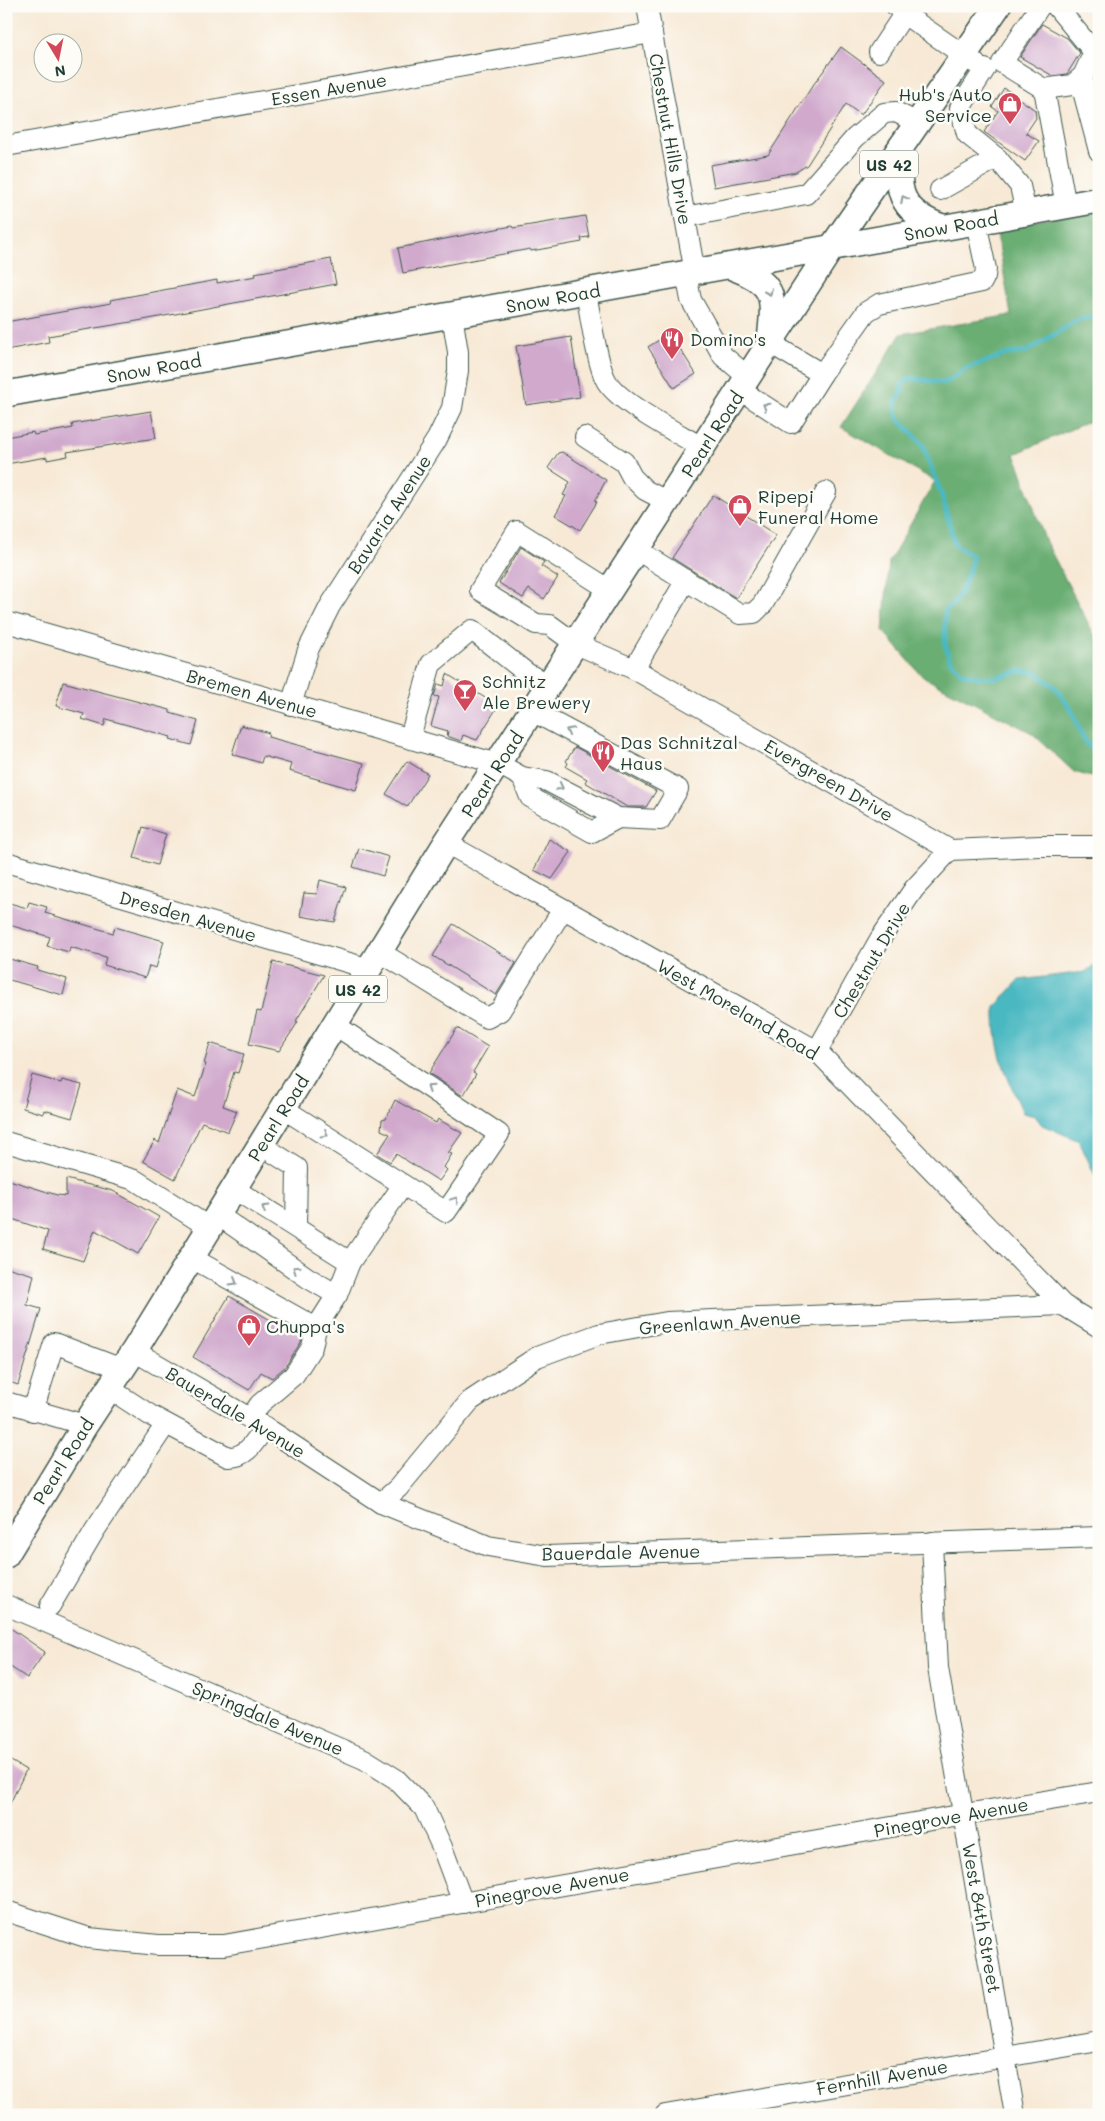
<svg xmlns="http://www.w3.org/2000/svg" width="1105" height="2121" font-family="Mali,sans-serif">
<rect width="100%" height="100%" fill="#fdfcf7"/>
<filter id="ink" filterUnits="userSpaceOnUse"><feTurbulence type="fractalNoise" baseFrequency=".02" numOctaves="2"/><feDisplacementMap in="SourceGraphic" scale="10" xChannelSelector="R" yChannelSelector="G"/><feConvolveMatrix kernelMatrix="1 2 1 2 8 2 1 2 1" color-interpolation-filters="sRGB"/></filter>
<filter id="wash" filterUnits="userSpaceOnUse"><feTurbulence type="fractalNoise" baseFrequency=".0096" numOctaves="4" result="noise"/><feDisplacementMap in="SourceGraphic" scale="20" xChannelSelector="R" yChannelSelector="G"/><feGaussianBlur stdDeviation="1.12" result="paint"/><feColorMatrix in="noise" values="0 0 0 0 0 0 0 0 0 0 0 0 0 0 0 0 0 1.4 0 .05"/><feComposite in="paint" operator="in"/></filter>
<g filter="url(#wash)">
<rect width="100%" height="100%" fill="#f7e9d5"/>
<!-- forest -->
<polygon fill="#6bae73" stroke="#457654" points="1099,210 1099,417 1015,454 1045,540 1099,644 1099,779 1074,772 1032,733 923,677 883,631 889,562 935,481 841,427 901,334 1011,315 996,228"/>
<!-- water -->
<path fill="#49b8c1" stroke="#347a7a" d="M1099,962V1184L1079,1141L1042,1125L1035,1116L1023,1113C1006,1074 994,1051 995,1007L1019,980L1085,972Z"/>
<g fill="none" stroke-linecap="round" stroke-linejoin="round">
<!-- stream -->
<path stroke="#49b8c1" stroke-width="5" d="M1099,317L1079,319L1026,352L1007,354L967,368L945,383L910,378L902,385L901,394L896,402L897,417L922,444L941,493L955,545L973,556C967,577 963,597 945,611V644L950,661L962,673L979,677L994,678L1020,671L1035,672L1055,687L1072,711L1084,740L1099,757"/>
</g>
<g id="blocks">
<!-- building -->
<g fill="#d0a9cd">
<polygon points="1042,24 1067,38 1080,53 1067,74 1053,76 1020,57"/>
<polygon points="841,47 886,80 861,115 846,104 807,165 796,172 714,187 710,165 768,155 811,88"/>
<polygon points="1004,88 1035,110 1036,118 1026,133 1039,141 1025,161 984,132 998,111 992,107"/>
<polygon points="585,216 589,237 581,238 582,242 531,251 530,249 403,273 398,248 512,226 513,228"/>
<polygon points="331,259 336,284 143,320 48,336 49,342 6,350 6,322 111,303 110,300 217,280 217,283 256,276 255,273"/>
<polygon points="670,333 696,374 674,388 648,347"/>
<polygon points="571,337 580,397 526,405 516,346"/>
<polygon points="151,411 156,438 67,452 68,456 47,460 47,457 6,464 6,437 33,432 34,435 73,428 72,424"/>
<polygon points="562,452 606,480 595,501 597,502 580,530 555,515 566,496 563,495 570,482 548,468 558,453"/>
<polygon points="713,495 776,535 736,598 672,558"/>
<polygon points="521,547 544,562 541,566 558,577 544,599 529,589 523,598 499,583"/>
<polygon points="447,674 498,706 477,740 463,735 461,741 447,736 448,731 431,726 439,697 434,696 438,684 444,686"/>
<polygon points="63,682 170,710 170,713 198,721 191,745 170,739 171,737 106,719 104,726 82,719 84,714 56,706"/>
<polygon points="241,725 269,733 268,737 364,763 356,790 289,771 291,764 263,756 261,763 232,754"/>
<polygon points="575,747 656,791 646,807 627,807 585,782 587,779 566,767 568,763 566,761"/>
<polygon points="407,761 428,774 407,807 386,794"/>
<polygon points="143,827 166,834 157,865 134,858"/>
<polygon points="549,839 571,852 552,879 534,870"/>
<polygon points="359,848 389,857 383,876 353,867"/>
<polygon points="320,880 346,887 335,922 300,916 304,893 317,894"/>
<polygon points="6,902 27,908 29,902 47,907 45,913 113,933 115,927 164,941 156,968 149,966 145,978 104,965 106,957 70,947 69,952 47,946 50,937 6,924"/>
<polygon points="453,924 516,963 496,995 433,956"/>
<polygon points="6,958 38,967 37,970 67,979 63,995 6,979"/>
<polygon points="273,962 324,975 296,1021 298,1022 279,1051 249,1044 257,1011 261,1012"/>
<polygon points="457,1028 488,1047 473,1072 476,1074 463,1096 429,1073"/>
<polygon points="210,1043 244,1054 238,1073 234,1072 223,1106 237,1111 228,1132 202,1122 175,1179 143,1161 155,1140 159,1143 177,1090 195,1097 206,1064 204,1064"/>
<polygon points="32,1075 61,1083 62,1080 82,1085 72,1118 44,1110 43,1114 23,1108"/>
<polygon points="395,1100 436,1123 438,1119 462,1133 448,1153 452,1154 444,1167 447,1170 439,1181 396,1154 390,1162 377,1154 390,1134 381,1130 382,1120 386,1119"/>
<polygon points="6,1179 57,1195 66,1196 66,1179 113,1191 159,1217 138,1254 95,1230 83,1261 43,1249 48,1231 6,1217"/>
<polygon points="6,1267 34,1275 27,1305 41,1309 18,1385 6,1381"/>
<polygon points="229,1296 274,1322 276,1319 303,1334 301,1342 285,1367 272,1378 261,1372 249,1390 193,1357"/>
<polygon points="6,1625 45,1652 27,1678 6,1664"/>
<polygon points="6,1758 26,1770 6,1812"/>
</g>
</g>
</g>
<g filter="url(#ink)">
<use href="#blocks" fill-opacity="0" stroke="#3f574c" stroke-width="1"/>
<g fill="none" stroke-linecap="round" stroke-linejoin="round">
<!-- minor casing -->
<g stroke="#3f574c" stroke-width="22">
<g id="minor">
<polyline points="647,6 695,273"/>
<polyline points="896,6 904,14 975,63"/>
<polyline points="1040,6 1002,63 1044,89 1066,206"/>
<polyline points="1056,6 1094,52 1083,76 1084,95 1099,151"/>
<polyline points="879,52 904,14"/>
<polyline points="985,69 960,108 967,134 997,158 1020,186 1026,213"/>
<polyline points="1044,89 1072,85 1083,76"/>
<polyline points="6,146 652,33"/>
<polyline points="940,190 997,158"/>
<polyline points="685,217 806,194 855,138 884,113 896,112 917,123"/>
<polyline points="686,274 691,300 723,356 748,377"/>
<path d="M586,292C590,313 597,366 607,382C622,405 678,433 703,448"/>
<polyline points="770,343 822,374"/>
<polyline points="740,390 791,423 822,374 866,312 879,304 982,282 985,276 986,269 976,222"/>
<polyline points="585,437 624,462 632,477 645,490 668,502"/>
<polyline points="637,550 740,614 754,613 763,604 826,492"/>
<polyline points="610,590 517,531 480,590 536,624 550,625 576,644 634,669 950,850 1040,846 1099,846"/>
<polyline points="6,622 498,764 522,777 547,781 618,818 660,820 678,789 532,711"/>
<polyline points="634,669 686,580"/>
<polyline points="291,705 308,650 330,606 437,439 452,408 458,371 458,352 452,315"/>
<polyline points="410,737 431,664 472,630 528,674 550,684"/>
<polyline points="522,777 530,797 592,832 618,818"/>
<polyline points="446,843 817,1051 1063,1305 1099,1327"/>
<polyline points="6,862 370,969"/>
<polyline points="380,952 487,1018 500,1011 563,909"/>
<polyline points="817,1051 880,939 914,889 950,850"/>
<polyline points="284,1109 446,1212 499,1134 335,1025"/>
<polyline points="6,1142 135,1180 210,1228"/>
<polyline points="261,1145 297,1168 296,1227"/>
<polyline points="234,1189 350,1262"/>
<polyline points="218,1215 308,1278 337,1295"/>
<polyline points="192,1258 316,1328"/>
<polyline points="134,1351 265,1427 381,1503 488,1546 547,1556 1099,1537"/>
<path d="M110,1389L150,1415L228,1457C247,1458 255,1441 265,1427"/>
<polyline points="6,1402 85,1425"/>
<polyline points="33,1411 54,1343 122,1369"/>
<polyline points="250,1418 260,1404 294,1375 312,1347 316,1328 337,1295 350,1262 403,1185"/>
<polyline points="381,1503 398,1488 470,1401 537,1357 599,1334 667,1322 1063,1305"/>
<polyline points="932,1542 938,1668 1015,2115"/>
<polyline points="6,1605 364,1759 396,1779 424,1808 442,1847 463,1903"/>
<polyline points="50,1606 95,1530 166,1424"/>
<polyline points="6,1911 89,1938 158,1945 224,1945 965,1814 1099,1792"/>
<polyline points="665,2115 1099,2041"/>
</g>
</g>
<!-- major casing -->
<g stroke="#3f574c" stroke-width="28">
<g id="major">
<path d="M901,147C896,189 898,211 942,227"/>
<path d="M730,266C776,283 775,295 770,340"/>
<polyline points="6,394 1099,200"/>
<polyline points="6,1555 85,1425 134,1351 446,843 832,247 998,6"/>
</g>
</g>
<!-- minor -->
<use href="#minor" stroke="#fff" stroke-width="20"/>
<!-- major -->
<use href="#major" stroke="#fff" stroke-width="25"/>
</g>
<!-- one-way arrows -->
<defs><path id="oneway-chevron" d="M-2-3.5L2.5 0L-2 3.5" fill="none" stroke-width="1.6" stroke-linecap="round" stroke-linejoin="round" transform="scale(1.25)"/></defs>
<g stroke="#8f9e9a">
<use href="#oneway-chevron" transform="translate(904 199) rotate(-117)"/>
<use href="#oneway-chevron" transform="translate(769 292) rotate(66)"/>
<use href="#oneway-chevron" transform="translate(766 406) rotate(-147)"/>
<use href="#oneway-chevron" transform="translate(569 731) rotate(-152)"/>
<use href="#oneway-chevron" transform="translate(560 787) rotate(28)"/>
<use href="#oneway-chevron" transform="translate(430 1088) rotate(-146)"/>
<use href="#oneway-chevron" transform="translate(325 1134) rotate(31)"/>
<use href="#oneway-chevron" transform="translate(455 1200) rotate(-56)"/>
<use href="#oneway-chevron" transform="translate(265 1208) rotate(-148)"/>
<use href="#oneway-chevron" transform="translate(296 1269) rotate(-145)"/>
<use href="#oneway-chevron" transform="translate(234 1282) rotate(30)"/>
</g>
</g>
<!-- icons -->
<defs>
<g id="shop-pin" transform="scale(1.25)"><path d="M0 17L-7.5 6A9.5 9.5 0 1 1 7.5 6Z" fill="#d1495b" stroke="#fdfcf7"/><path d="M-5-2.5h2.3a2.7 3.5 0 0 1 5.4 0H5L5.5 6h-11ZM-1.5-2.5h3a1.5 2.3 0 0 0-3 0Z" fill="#fff"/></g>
<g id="restaurant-pin" transform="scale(1.25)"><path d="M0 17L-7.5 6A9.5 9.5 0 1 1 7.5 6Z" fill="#d1495b" stroke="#fdfcf7"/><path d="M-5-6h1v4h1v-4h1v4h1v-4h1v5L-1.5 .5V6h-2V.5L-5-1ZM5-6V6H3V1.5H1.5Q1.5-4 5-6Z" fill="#fff"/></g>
<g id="bar-pin" transform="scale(1.25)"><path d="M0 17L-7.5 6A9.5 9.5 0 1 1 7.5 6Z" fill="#d1495b" stroke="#fdfcf7"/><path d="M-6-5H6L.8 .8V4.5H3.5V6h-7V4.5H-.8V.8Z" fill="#fff"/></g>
</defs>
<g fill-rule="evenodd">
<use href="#shop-pin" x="1010" y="104"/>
<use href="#restaurant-pin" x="672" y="339"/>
<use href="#shop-pin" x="740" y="506"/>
<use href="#bar-pin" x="465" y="691"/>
<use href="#restaurant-pin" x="603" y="752"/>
<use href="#shop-pin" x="249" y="1326"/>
</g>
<g text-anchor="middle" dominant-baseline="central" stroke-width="5" stroke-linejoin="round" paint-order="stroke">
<!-- shield labels -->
<g fill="#fdfcf7" stroke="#62766e" stroke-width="1">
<rect x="860" y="150.5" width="58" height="27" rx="4"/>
<rect x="329" y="975.5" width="58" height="27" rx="4"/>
</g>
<g font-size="16" font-weight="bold" fill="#1f3d34">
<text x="889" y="164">US 42</text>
<text x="358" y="989">US 42</text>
</g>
<!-- street labels -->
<g font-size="18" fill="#1f3d34" stroke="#fdfcf7">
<text transform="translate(329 89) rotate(-10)">Essen Avenue</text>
<text transform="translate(671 139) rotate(80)">Chestnut Hills Drive</text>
<text transform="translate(951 226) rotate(-10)">Snow Road</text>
<text transform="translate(553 298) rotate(-10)">Snow Road</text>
<text transform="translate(154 368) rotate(-10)">Snow Road</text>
<text transform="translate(712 434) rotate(-57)">Pearl Road</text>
<text transform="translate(389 514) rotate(-57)">Bavaria Avenue</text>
<text transform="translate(252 693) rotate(16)">Bremen Avenue</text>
<text transform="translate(492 774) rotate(-57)">Pearl Road</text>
<text transform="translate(829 780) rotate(30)">Evergreen Drive</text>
<text transform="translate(188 916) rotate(16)">Dresden Avenue</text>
<text transform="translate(871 960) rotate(-59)">Chestnut Drive</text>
<text transform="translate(738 1009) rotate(30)">West Moreland Road</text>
<text transform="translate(278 1118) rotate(-58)">Pearl Road</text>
<text transform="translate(720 1322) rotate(-4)">Greenlawn Avenue</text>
<text transform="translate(236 1412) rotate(31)">Bauerdale Avenue</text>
<text transform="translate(63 1461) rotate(-58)">Pearl Road</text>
<text transform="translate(621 1552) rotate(-1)">Bauerdale Avenue</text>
<text transform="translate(268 1718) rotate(23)">Springdale Avenue</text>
<text transform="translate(951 1817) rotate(-10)">Pinegrove Avenue</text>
<text transform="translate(552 1887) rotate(-10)">Pinegrove Avenue</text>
<text transform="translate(982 1918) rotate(80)">West 84th Street</text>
<text transform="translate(882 2077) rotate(-10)">Fernhill Avenue</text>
</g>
<!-- poi labels -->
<g font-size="18" fill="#1f3d34" stroke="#fdfcf7" text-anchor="start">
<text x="992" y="94" text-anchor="end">Hub's Auto<tspan x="992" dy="21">Service</tspan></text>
<text x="690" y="339">Domino's</text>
<text x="758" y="496">Ripepi<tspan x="758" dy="21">Funeral Home</tspan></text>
<text x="482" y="681">Schnitz<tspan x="482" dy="21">Ale Brewery</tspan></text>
<text x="620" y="742">Das Schnitzal<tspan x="620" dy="21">Haus</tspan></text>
<text x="266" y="1326">Chuppa's</text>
</g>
</g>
<!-- margin -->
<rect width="1105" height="2121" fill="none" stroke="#fdfcf7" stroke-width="25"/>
<!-- north arrow -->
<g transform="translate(58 58) rotate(170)"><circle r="24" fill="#fdfcf7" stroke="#a4b0a9"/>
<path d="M0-4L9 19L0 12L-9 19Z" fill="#d1495b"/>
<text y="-8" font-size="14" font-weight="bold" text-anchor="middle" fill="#1f3d34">N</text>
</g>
</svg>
